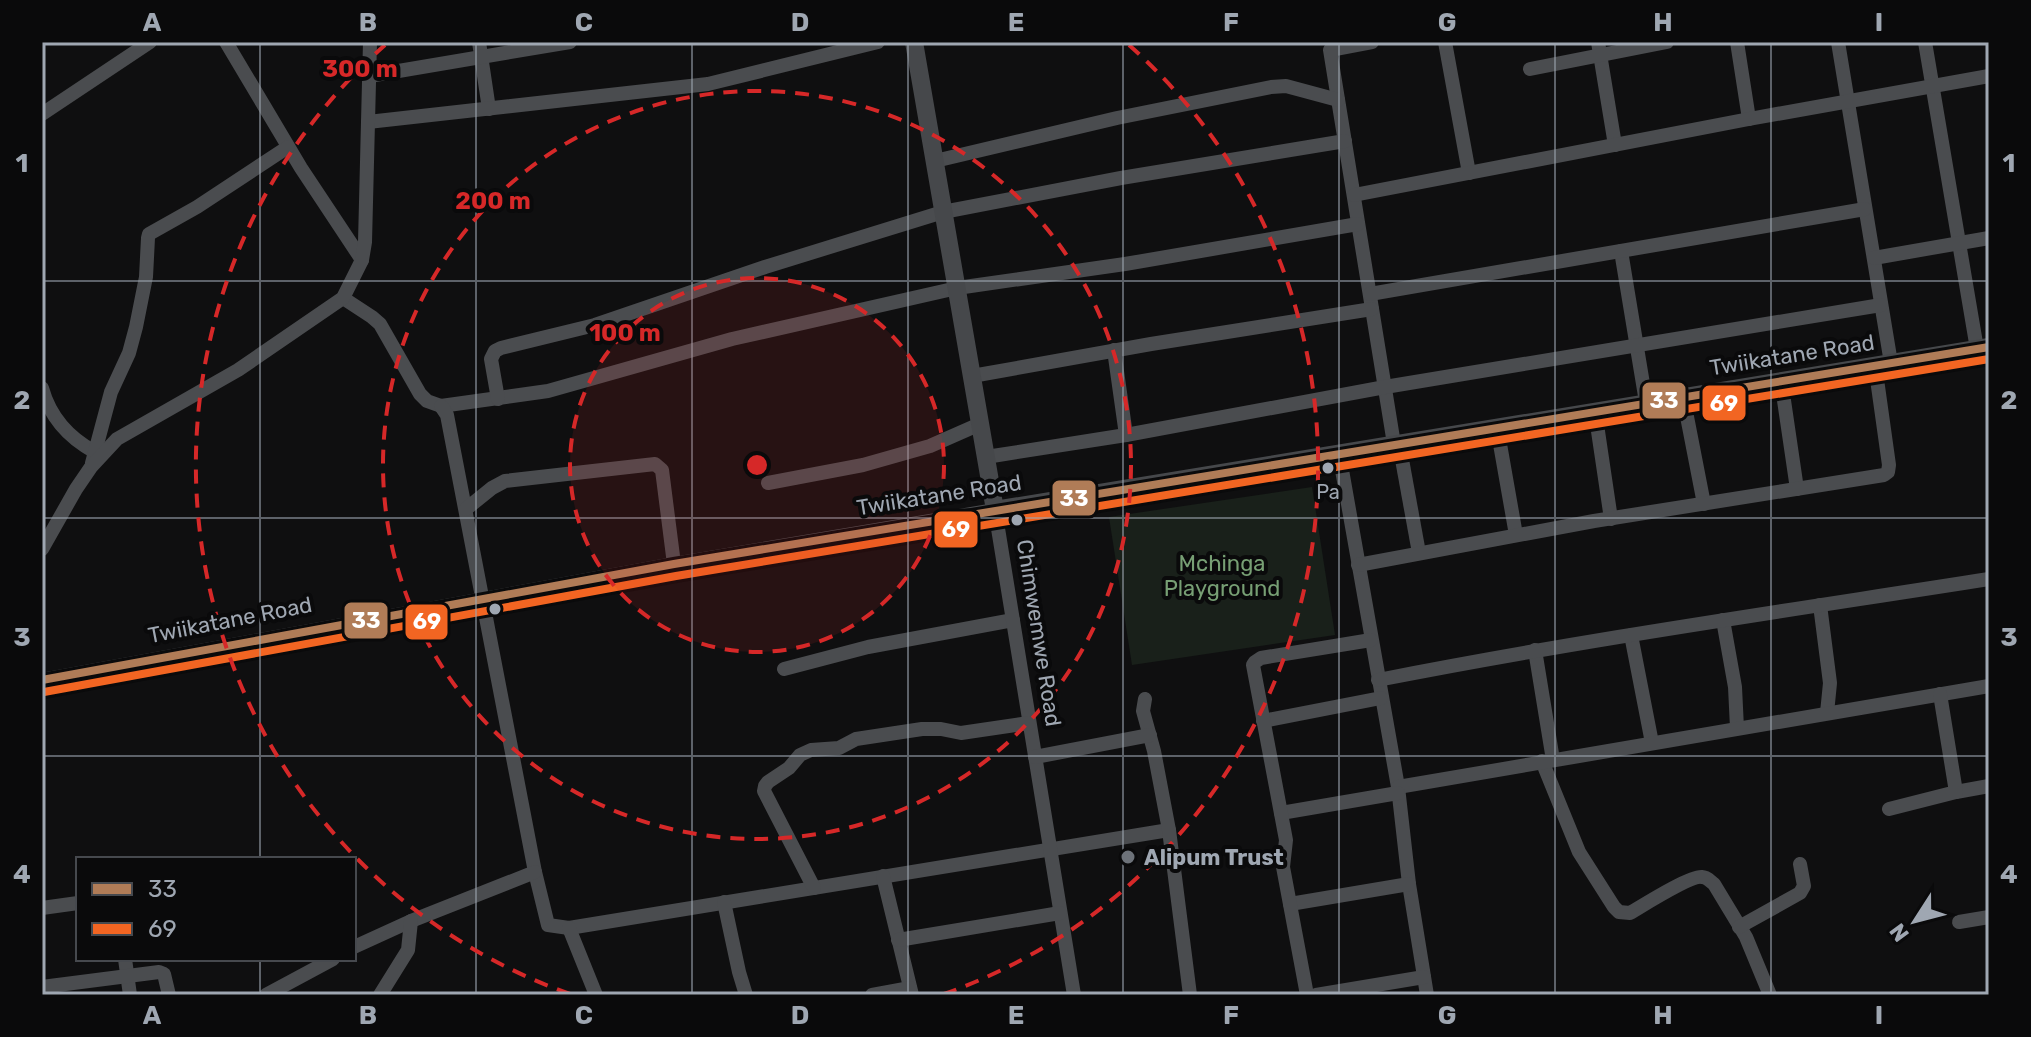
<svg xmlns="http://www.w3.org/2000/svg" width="2031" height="1037" font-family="Rubik,sans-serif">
<rect width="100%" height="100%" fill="#0f0f10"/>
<!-- green -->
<polygon fill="#19201a" points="1312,487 1335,635 1132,665 1109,517"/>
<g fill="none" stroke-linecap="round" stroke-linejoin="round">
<!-- minor -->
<g stroke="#4a4c4f" stroke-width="14">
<polyline points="226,42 301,168 362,260"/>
<polyline points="479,42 489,109"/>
<polyline points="1372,42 1330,50 1394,444"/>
<polyline points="1445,42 1469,173"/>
<polyline points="1598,42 1615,145"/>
<polyline points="1737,42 1749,119"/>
<polyline points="1838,42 1891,363"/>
<polyline points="1925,42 1977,349"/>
<polyline points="1530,69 1667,42"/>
<polyline points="369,76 570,42"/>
<polyline points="42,114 150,42"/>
<polyline points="368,122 708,84 878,42"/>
<polyline points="935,161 1117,118 1271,87 1286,86 1338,100"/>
<polyline points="1354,195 1749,119 1989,76"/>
<polyline points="1621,251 1646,402"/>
<polyline points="1874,258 1989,238"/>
<polyline points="1370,294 1865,209"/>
<polyline points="343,298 372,317 380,324 420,394 427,401 441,406 548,391 732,339 957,288 1125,264 1358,224"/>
<polyline points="1114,350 1126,435"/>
<polyline points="972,376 1151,344 1372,309"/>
<polyline points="1781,380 1797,489"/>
<path d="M42,388C50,417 69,438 95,452"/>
<polyline points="1683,396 1704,504"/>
<polyline points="498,399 491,359 495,351 501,348 595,325 765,267 943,212 1121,178 1345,141"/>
<polyline points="441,406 447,415 535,872 548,925 569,928 1169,830"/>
<polyline points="1595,411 1611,519"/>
<polyline points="1497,427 1516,535"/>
<polyline points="1399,443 1419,553"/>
<polyline points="1339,453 1398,787 1409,884 1427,995"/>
<polyline points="986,457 1126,435 1385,387 1881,305"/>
<polyline points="92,463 111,392 129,353 136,327 146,277 148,238 149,234 197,207 288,147"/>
<polyline points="768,483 863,465 930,446 980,424"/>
<polyline points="466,509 492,488 505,481 655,464 662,470 674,564"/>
<polyline points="42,549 76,489 91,467 117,439 238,370 343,298 362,260 365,242 370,42"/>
<polyline points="1358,565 1594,521 1884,475 1888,472 1889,465 1875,365"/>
<polyline points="1820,605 1830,683 1827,713"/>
<polyline points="1723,620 1735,687 1737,728"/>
<polyline points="1631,635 1652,743"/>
<polyline points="1535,650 1553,760"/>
<polyline points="784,669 868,647 1013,620"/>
<polyline points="42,680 674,564 995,510 1074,995"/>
<path d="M1378,680C1581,640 1785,611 1989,579"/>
<polyline points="1145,699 1143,711 1154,751 1169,830 1190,995"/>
<polyline points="1263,721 1381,698"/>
<polyline points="1035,757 1150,735"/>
<path d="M1542,761L1579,852L1614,907L1619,912L1630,913C1642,906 1691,875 1702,877C1707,877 1710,881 1714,884L1746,937L1770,995"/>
<polyline points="1398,787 1989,686"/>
<polyline points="1956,792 1989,786"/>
<polyline points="1889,809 1956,792 1940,694"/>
<polyline points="1281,813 1398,793"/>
<polyline points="883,876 912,995"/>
<polyline points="814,888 764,791 765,786 768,782 789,768 800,755 811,750 839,748 856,739 922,729 941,729 961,733 1029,723"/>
<polyline points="724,902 739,972 746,995"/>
<polyline points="1290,904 1409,884"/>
<polyline points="42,908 78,903"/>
<polyline points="1959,922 1989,917"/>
<polyline points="1739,927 1800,893 1804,886 1800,864"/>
<polyline points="569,928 596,995"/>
<polyline points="898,940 1060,913"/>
<polyline points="354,947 411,921 535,872"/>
<polyline points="125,959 130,995"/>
<polyline points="42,987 159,972 164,974 169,995"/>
<polyline points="266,995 333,959"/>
<polyline points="380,995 408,950 411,921"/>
<polyline points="872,995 910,988"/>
<polyline points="1307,995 1283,867 1286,840 1253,665 1255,662 1261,658 1371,640"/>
<polyline points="1316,995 1424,977"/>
</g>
<!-- major -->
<polyline stroke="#46484b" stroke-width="18" points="914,42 995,510 1989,347"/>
<!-- bus-1 casing -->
<g stroke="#0a0a0b" stroke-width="14">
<polyline id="bus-1" points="42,680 674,564 1989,347"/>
</g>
<!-- bus-2 casing -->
<g stroke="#0a0a0b" stroke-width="14">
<polyline id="bus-2" points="44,692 676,576 1989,359"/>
</g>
<!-- bus-1 -->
<use href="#bus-1" stroke="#b07c57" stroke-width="8"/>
<!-- bus-2 -->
<use href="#bus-2" stroke="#f26522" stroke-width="8"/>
</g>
<!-- grid -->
<path fill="none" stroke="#9fa7b2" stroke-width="2" stroke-opacity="0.55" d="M260,42V859M476,42V995M692,42V995M908,42V995M1123,42V995M1339,42V995M1555,42V995M1771,42V995M42,281H1989M42,518H1989M42,756H1989M260,959V995"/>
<!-- distance rings -->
<circle cx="757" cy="465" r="187" fill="#d62828" fill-opacity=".12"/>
<g fill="none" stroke="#d62828" stroke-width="4" stroke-dasharray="14 10">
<circle cx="757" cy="465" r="187"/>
<circle cx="757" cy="465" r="374"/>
<path d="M570 994A561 561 0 0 1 385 45M1129 45A561 561 0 0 1 944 994"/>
</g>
<!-- markers -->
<g fill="#9fa7b2" stroke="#0a0a0b" stroke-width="3">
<circle cx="1328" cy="468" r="7"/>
<circle cx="1017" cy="520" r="7"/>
<circle cx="495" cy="609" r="7"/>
</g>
<circle fill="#6d7279" stroke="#0a0a0b" stroke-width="3" cx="1128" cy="857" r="8"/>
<g text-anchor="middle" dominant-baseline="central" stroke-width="8" stroke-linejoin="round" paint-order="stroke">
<!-- bus labels -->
<g font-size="20" fill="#9fa7b2" stroke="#0a0a0b">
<text x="1328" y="492">Pa</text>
</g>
<!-- street labels -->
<g font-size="22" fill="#9fa7b2" stroke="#0a0a0b">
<text transform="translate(1792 355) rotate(-9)">Twiikatane Road</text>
<text transform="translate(939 495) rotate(-9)">Twiikatane Road</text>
<text transform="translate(230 620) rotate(-11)">Twiikatane Road</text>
<text transform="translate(1039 633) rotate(81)">Chimwemwe Road</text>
</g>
<!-- park labels -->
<g font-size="22" fill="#779f74" stroke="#0a0a0b">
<text x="1222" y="563">Mchinga<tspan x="1222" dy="25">Playground</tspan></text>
</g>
<!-- poi labels -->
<g font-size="22" font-weight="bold" fill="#9fa7b2" stroke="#0a0a0b" text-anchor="start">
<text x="1144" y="857">Alipum Trust</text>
</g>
</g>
<circle cx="757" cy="465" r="12" fill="#d62828" stroke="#0a0a0b" stroke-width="4"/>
<g font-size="24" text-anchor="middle" font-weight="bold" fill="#d62828" stroke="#0a0a0b" stroke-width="8" stroke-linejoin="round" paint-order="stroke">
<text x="360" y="77">300 m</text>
<text x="493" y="209">200 m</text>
<text x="625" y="341">100 m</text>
</g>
<g stroke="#0a0a0b" stroke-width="3">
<rect x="1641" y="381" width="46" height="39" rx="8" fill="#b07c57"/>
<rect x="1701" y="384" width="46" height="38" rx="8" fill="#f26522"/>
<rect x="1051" y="479" width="46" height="38" rx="8" fill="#b07c57"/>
<rect x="933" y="510" width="46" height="39" rx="8" fill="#f26522"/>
<rect x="343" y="601" width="46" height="39" rx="8" fill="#b07c57"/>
<rect x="404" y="603" width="45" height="38" rx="8" fill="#f26522"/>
</g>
<g font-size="22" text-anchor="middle" font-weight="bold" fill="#fff">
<text x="1664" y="408">33</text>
<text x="1724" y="411">69</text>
<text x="1074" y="506">33</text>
<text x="956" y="537">69</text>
<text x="366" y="628">33</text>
<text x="427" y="629">69</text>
</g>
<!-- border -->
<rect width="2031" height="1037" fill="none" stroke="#0a0a0b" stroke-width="88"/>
<!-- legend -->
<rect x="76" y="857" width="280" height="104" fill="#0a0a0b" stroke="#46494e" stroke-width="2"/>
<rect x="92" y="883" width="40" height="12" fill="#b07c57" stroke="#46494e" stroke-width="2"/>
<text x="148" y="897" font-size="24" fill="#9fa7b2">33</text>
<rect x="92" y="923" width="40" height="12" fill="#f26522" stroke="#46494e" stroke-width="2"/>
<text x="148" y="937" font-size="24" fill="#9fa7b2">69</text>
<!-- north arrow -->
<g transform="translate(1915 921) rotate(234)" stroke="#0a0a0b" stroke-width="6" paint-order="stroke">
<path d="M0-6L14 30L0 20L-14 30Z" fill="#9fa7b2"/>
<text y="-12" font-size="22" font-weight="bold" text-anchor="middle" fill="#9fa7b2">N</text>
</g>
<rect x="44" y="44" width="1943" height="949" fill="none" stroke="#9fa7b2" stroke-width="3"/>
<g font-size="26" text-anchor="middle" font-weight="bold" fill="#9fa7b2">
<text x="152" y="31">A</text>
<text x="368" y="31">B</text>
<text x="584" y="31">C</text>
<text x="800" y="31">D</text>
<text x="1016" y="31">E</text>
<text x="1231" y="31">F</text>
<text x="1447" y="31">G</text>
<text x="1663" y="31">H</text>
<text x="1879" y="31">I</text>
<text x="22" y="172">1</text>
<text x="2009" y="172">1</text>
<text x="22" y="409">2</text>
<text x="2009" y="409">2</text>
<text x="22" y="646">3</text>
<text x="2009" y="646">3</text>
<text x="22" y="883">4</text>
<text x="2009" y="883">4</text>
<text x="152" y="1024">A</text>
<text x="368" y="1024">B</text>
<text x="584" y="1024">C</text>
<text x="800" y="1024">D</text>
<text x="1016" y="1024">E</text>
<text x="1231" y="1024">F</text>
<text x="1447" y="1024">G</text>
<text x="1663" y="1024">H</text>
<text x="1879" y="1024">I</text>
</g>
</svg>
